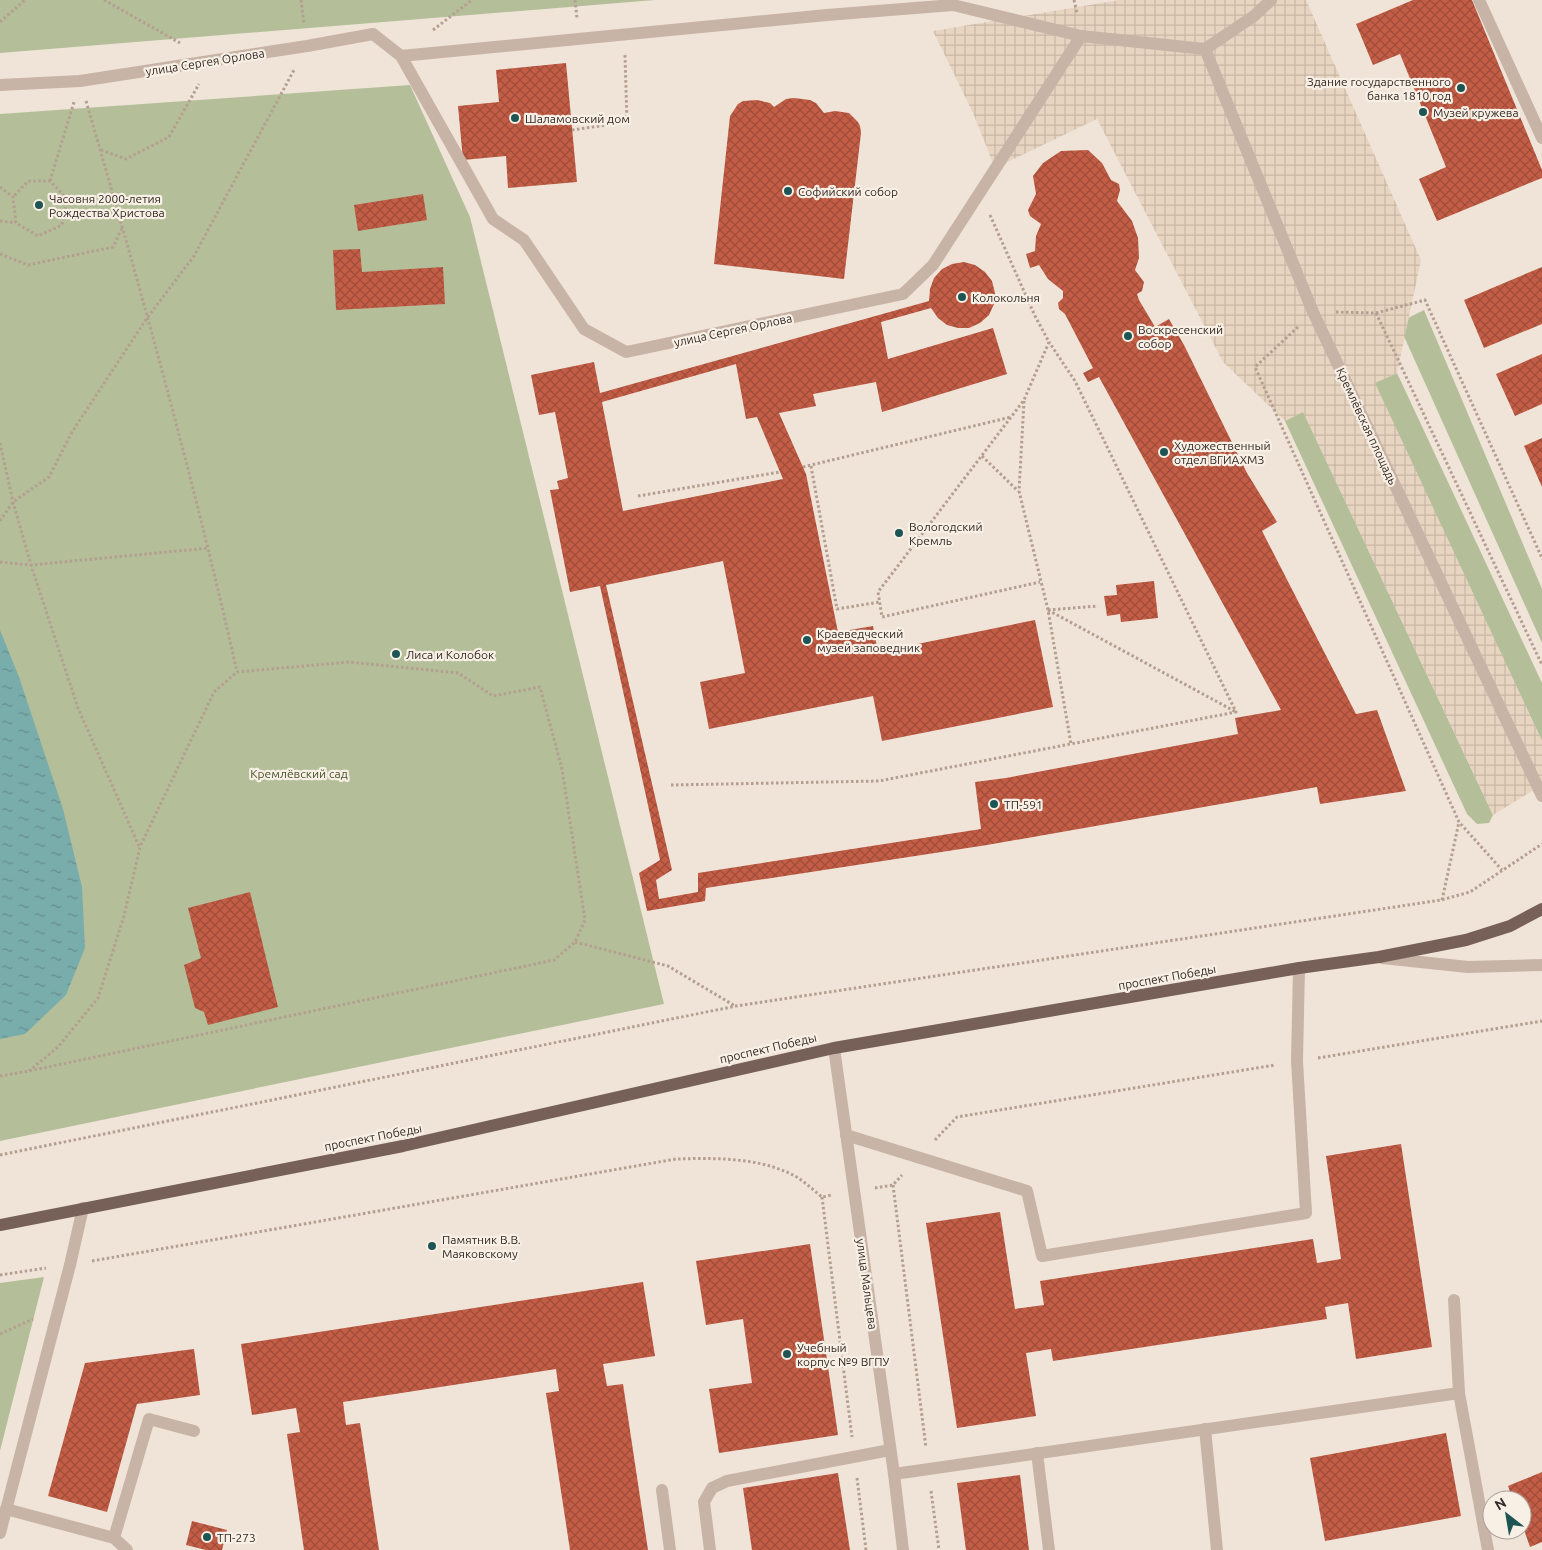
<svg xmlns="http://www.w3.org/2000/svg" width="1542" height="1550" font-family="Ubuntu,sans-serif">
<defs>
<pattern id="plaza-grid" width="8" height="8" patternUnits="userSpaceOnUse" patternTransform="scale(1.25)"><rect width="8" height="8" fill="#e8d5c1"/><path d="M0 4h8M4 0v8" fill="none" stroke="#c8b7a6"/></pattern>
<pattern id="water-ripples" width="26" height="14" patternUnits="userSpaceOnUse" patternTransform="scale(1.25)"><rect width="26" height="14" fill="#79adac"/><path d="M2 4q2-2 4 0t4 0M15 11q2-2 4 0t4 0" fill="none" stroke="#648d8c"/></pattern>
<pattern id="building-cross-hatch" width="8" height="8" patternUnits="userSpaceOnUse" patternTransform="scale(1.25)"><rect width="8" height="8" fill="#c35d45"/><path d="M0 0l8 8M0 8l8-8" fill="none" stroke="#9f4d3a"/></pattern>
</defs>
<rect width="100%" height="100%" fill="#f0e4d9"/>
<!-- green -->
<g fill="#b4bf9a">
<polygon points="0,0 655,0 0,53"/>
<polygon points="410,85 470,217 664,1004 0,1141 0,114"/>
<polygon points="1424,310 1542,589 1542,643 1398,323"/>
<polygon points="1397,373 1542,683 1542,741 1374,383"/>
<polygon points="1303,411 1493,815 1489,823 1477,824 1467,814 1285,421"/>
<polygon points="44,1277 0,1451 0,1283"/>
</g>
<!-- plaza -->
<polygon fill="url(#plaza-grid)" points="1119,0 1306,0 1421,260 1397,373 1375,383 1542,741 1542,785 1493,815 1303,412 1285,421 1223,362 1097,119 995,168 973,113 933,31"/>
<!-- water -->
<polygon fill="url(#water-ripples)" points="0,630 19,677 63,809 82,887 85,948 66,995 25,1034 0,1039"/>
<!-- building -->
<g fill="url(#building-cross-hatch)" fill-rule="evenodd">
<polygon points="1413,0 1472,0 1542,170 1542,178 1437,221 1419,179 1446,167 1400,54 1373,65 1356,24"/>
<polygon points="566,63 577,182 508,188 506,156 463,160 458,106 499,102 496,70"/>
<polygon points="794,98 810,100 816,103 824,113 835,111 849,113 858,122 860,126 861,133 844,279 714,264 730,116 738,104 743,101 757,100 770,103 774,107 786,99"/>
<path d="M1088,150L1102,163L1111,180L1119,184L1120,190L1117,201L1132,221L1138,238L1139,258L1135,270L1144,282L1142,291L1137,294L1139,300L1155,327L1169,319L1184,345L1247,473L1277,522L1262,531L1356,714L1377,710L1406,791L1320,804L1317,787L987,845L706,888L705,901L647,911L639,873L660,860L600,586L570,592L550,490L559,489L557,481L568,478L555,412L539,415L531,375L594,362L600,393L929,301L930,289L934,278L942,269L952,264L964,262L975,265L985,272L992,281L995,293L994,304L989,315L980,323L969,328H958L947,325L938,318L931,308L881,322L888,359L993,328L1007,374L882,412L876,382L813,394L816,406L779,413L806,474L838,632L873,626L878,652L1035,620L1053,707L882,741L873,696L709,729L700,682L745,673L723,561L606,585L672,870L656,880L659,899L698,892V873L981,829L975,782L1006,778L1238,734L1235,718L1281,710L1099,377L1088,382L1083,373L1093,368L1065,314L1059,309L1058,303L1063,298V291L1048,279L1039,265L1030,268L1026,254L1035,251L1036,236L1041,224L1030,216L1028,210L1036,194L1033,176L1043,163L1061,151ZM736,364L746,419L757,417L783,479L623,511L602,402Z"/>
<polygon points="423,194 427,220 358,231 354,205"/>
<polygon points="360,249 362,272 443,267 445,304 336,310 333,250"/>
<polygon points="1542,267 1542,324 1484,348 1464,300"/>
<polygon points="1542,354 1542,404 1515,416 1496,374"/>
<polygon points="1542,438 1542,487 1524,446"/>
<polygon points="1154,581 1158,618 1121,622 1120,614 1107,616 1104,596 1117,595 1116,585"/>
<polygon points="250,892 278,1007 208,1025 204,1012 195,1008 184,965 201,958 188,908"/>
<polygon points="1401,1144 1432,1347 1356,1359 1348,1303 1325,1307 1327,1319 1053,1361 1051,1349 1026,1353 1036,1416 957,1428 926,1223 1000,1212 1015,1309 1044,1305 1040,1281 1313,1239 1317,1263 1341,1259 1326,1156"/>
<polygon points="810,1244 838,1435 719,1453 709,1389 752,1383 743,1319 706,1325 696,1261"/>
<polygon points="643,1282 655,1356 603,1364 607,1386 623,1384 648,1550 570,1550 546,1393 559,1391 556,1369 343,1402 346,1425 360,1423 379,1550 304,1550 287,1434 300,1432 296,1408 252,1415 241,1344"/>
<polygon points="194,1349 200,1395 137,1404 107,1512 48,1496 85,1363"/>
<polygon points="1446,1433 1461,1516 1325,1541 1310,1458"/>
<polygon points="1542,1472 1542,1542 1530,1547 1522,1524 1522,1500 1513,1500 1508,1486"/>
<polygon points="838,1473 850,1550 752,1550 743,1488"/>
<polygon points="1020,1475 1029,1550 966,1550 957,1483"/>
<polygon points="192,1521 227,1530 222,1550 206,1550 186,1545"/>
</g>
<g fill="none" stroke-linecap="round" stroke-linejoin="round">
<!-- path -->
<g stroke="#b49e90" stroke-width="3" stroke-dasharray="2.5 2.5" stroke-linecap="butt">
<polyline points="104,0 180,43"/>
<polyline points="301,0 304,24"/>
<polyline points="575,0 577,18"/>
<polyline points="1074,0 1077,13"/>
<polyline points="0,22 25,0"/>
<polyline points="433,30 472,0"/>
<path d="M86,101C141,290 194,480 237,672"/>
<polyline points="572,130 627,122 625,55"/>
<polyline points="101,150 126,159 169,137 199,84"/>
<polyline points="50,181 74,102"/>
<polyline points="0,187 13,197 16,223 38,236 62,225 67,199 50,181 28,181 13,197"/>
<polyline points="990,215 1035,316 1049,342 1024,400 878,592 882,617 1040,582"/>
<polyline points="0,221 16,223"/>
<polyline points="0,254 28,265 113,247 122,228"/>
<polyline points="1336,312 1376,313 1542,665"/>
<polyline points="1376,313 1425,300 1542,558"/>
<polyline points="1298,327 1255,367 1459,822 1502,870"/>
<polyline points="1024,401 1019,491 1048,610 1071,744"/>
<polyline points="0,443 13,502 31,565 78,708 139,846"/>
<polyline points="982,456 1018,491"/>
<polyline points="811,466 837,609 880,602"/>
<polyline points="803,467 1011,417"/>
<polyline points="638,496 780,472"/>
<polyline points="0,521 13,502 49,477 72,432 147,318 194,256 294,70"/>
<polyline points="0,562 31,565 209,548"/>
<polyline points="1048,610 1236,712"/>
<polyline points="1048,610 1098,606"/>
<polyline points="671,785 879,781 1236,712 1075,381 1049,342"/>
<polyline points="1442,900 1459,822"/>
<polyline points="575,942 668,966 735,1006"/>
<polyline points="1318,1058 1542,1021"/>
<polyline points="0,1076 29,1071 554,960 575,942 585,920 562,769 540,687 493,696 458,673 349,662 237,672 214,692 140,847 124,916 98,998 58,1047 29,1071"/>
<polyline points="935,1140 957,1117 1275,1065"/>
<polyline points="0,1155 736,1006 1441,900 1470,892 1542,844"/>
<polyline points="893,1185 926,1448"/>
<polyline points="875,1188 893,1185 902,1175"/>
<polyline points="822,1197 852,1437"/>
<path d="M92,1261L676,1159C713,1158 756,1157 791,1174C802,1179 812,1189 822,1197L832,1195"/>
<polyline points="0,1275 46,1268"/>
<polyline points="0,1334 33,1319"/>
<polyline points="857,1478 866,1550"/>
<polyline points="931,1491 939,1550"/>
</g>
<!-- minor -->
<g stroke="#c8b4a6" stroke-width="12">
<polyline points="1479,0 1542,138"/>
<polyline points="1205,49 1313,312 1542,796"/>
<polyline points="401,56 827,15 953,5 1081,36 1205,49 1254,16 1271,0"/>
<polyline points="0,85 80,81 307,46 373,34 401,56 493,219 524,240 584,329 626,352 903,294 933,265 1081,36"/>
<polyline points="1382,958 1468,967 1542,965"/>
<polyline points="834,1048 894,1474 903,1550"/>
<polyline points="846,1135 1027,1191 1042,1256 1306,1213 1297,1061 1299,968"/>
<polyline points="1454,1300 1459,1393"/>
<polyline points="1205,1429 1217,1550"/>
<polyline points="1037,1453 1049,1550"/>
<polyline points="894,1474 1459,1393 1488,1550"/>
<polyline points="662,1490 670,1550"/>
<polyline points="6,1509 114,1538 127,1550"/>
<polyline points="0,1533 70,1265 83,1208"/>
<polyline points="114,1538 149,1419 194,1431"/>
<polyline points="710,1550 704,1502 712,1488 727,1481 890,1450"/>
</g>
<!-- major -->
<polyline stroke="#766058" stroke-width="12" points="0,1225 403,1146 834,1048 1299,968 1379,957 1466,940 1510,926 1542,909"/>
</g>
<!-- markers -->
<g fill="#1d5454" stroke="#f8efe5" stroke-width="2">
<circle cx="1461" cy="88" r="5"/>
<circle cx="1423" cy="112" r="5"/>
<circle cx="515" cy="118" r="5"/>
<circle cx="788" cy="191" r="5"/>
<circle cx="39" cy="205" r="5"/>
<circle cx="962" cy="297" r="5"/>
<circle cx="1128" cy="336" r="5"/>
<circle cx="1164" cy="452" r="5"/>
<circle cx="899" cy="533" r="5"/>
<circle cx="807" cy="640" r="5"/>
<circle cx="396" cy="654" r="5"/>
<circle cx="994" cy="804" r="5"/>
<circle cx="432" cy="1246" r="5"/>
<circle cx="787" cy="1354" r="5"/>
<circle cx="207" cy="1537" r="5"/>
</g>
<g text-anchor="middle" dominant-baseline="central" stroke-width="4.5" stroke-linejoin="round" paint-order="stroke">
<!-- street labels -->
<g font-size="12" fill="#342a27" stroke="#f8efe5">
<text transform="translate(205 62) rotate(-9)">улица Сергея Орлова</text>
<text transform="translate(733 330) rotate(-12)">улица Сергея Орлова</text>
<text transform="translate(1367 426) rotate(65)">Кремлёвская площадь</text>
<text transform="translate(1167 977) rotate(-10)">проспект Победы</text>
<text transform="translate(768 1048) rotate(-13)">проспект Победы</text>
<text transform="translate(373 1137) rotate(-11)">проспект Победы</text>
<text transform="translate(867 1284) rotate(82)">улица Мальцева</text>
</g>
<!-- poi labels -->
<g font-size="12" fill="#342a27" stroke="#f8efe5" text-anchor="start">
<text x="1451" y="81" text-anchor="end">Здание государственного<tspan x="1451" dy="14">банка 1810 год</tspan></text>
<text x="1433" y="112">Музей кружева</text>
<text x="525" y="118">Шаламовский дом</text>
<text x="798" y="191">Софийский собор</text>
<text x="49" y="198">Часовня 2000-летия<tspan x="49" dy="14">Рождества Христова</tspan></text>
<text x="972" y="297">Колокольня</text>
<text x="1138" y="329">Воскресенский<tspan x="1138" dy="14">собор</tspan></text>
<text x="1174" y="445">Художественный<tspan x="1174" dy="14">отдел ВГИАХМЗ</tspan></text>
<text x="909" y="526">Вологодский<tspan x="909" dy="14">Кремль</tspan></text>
<text x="817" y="633">Краеведческий<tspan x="817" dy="14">музей заповедник</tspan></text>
<text x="406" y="654">Лиса и Колобок</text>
<text x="1004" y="804">ТП-591</text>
<text x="442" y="1239">Памятник В.В.<tspan x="442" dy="14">Маяковскому</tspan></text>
<text x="797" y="1347">Учебный<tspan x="797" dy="14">корпус №9 ВГПУ</tspan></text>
<text x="217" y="1537">ТП-273</text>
</g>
<!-- park labels -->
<g font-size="12" fill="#46522b" stroke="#f8efe5">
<text x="299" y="773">Кремлёвский сад</text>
</g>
</g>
<!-- north arrow -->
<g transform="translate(1507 1515) rotate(329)"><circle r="24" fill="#f8efe5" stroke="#aaa099"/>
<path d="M0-4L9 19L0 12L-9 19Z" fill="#1d5454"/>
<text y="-8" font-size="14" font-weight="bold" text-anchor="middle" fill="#342a27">N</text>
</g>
</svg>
